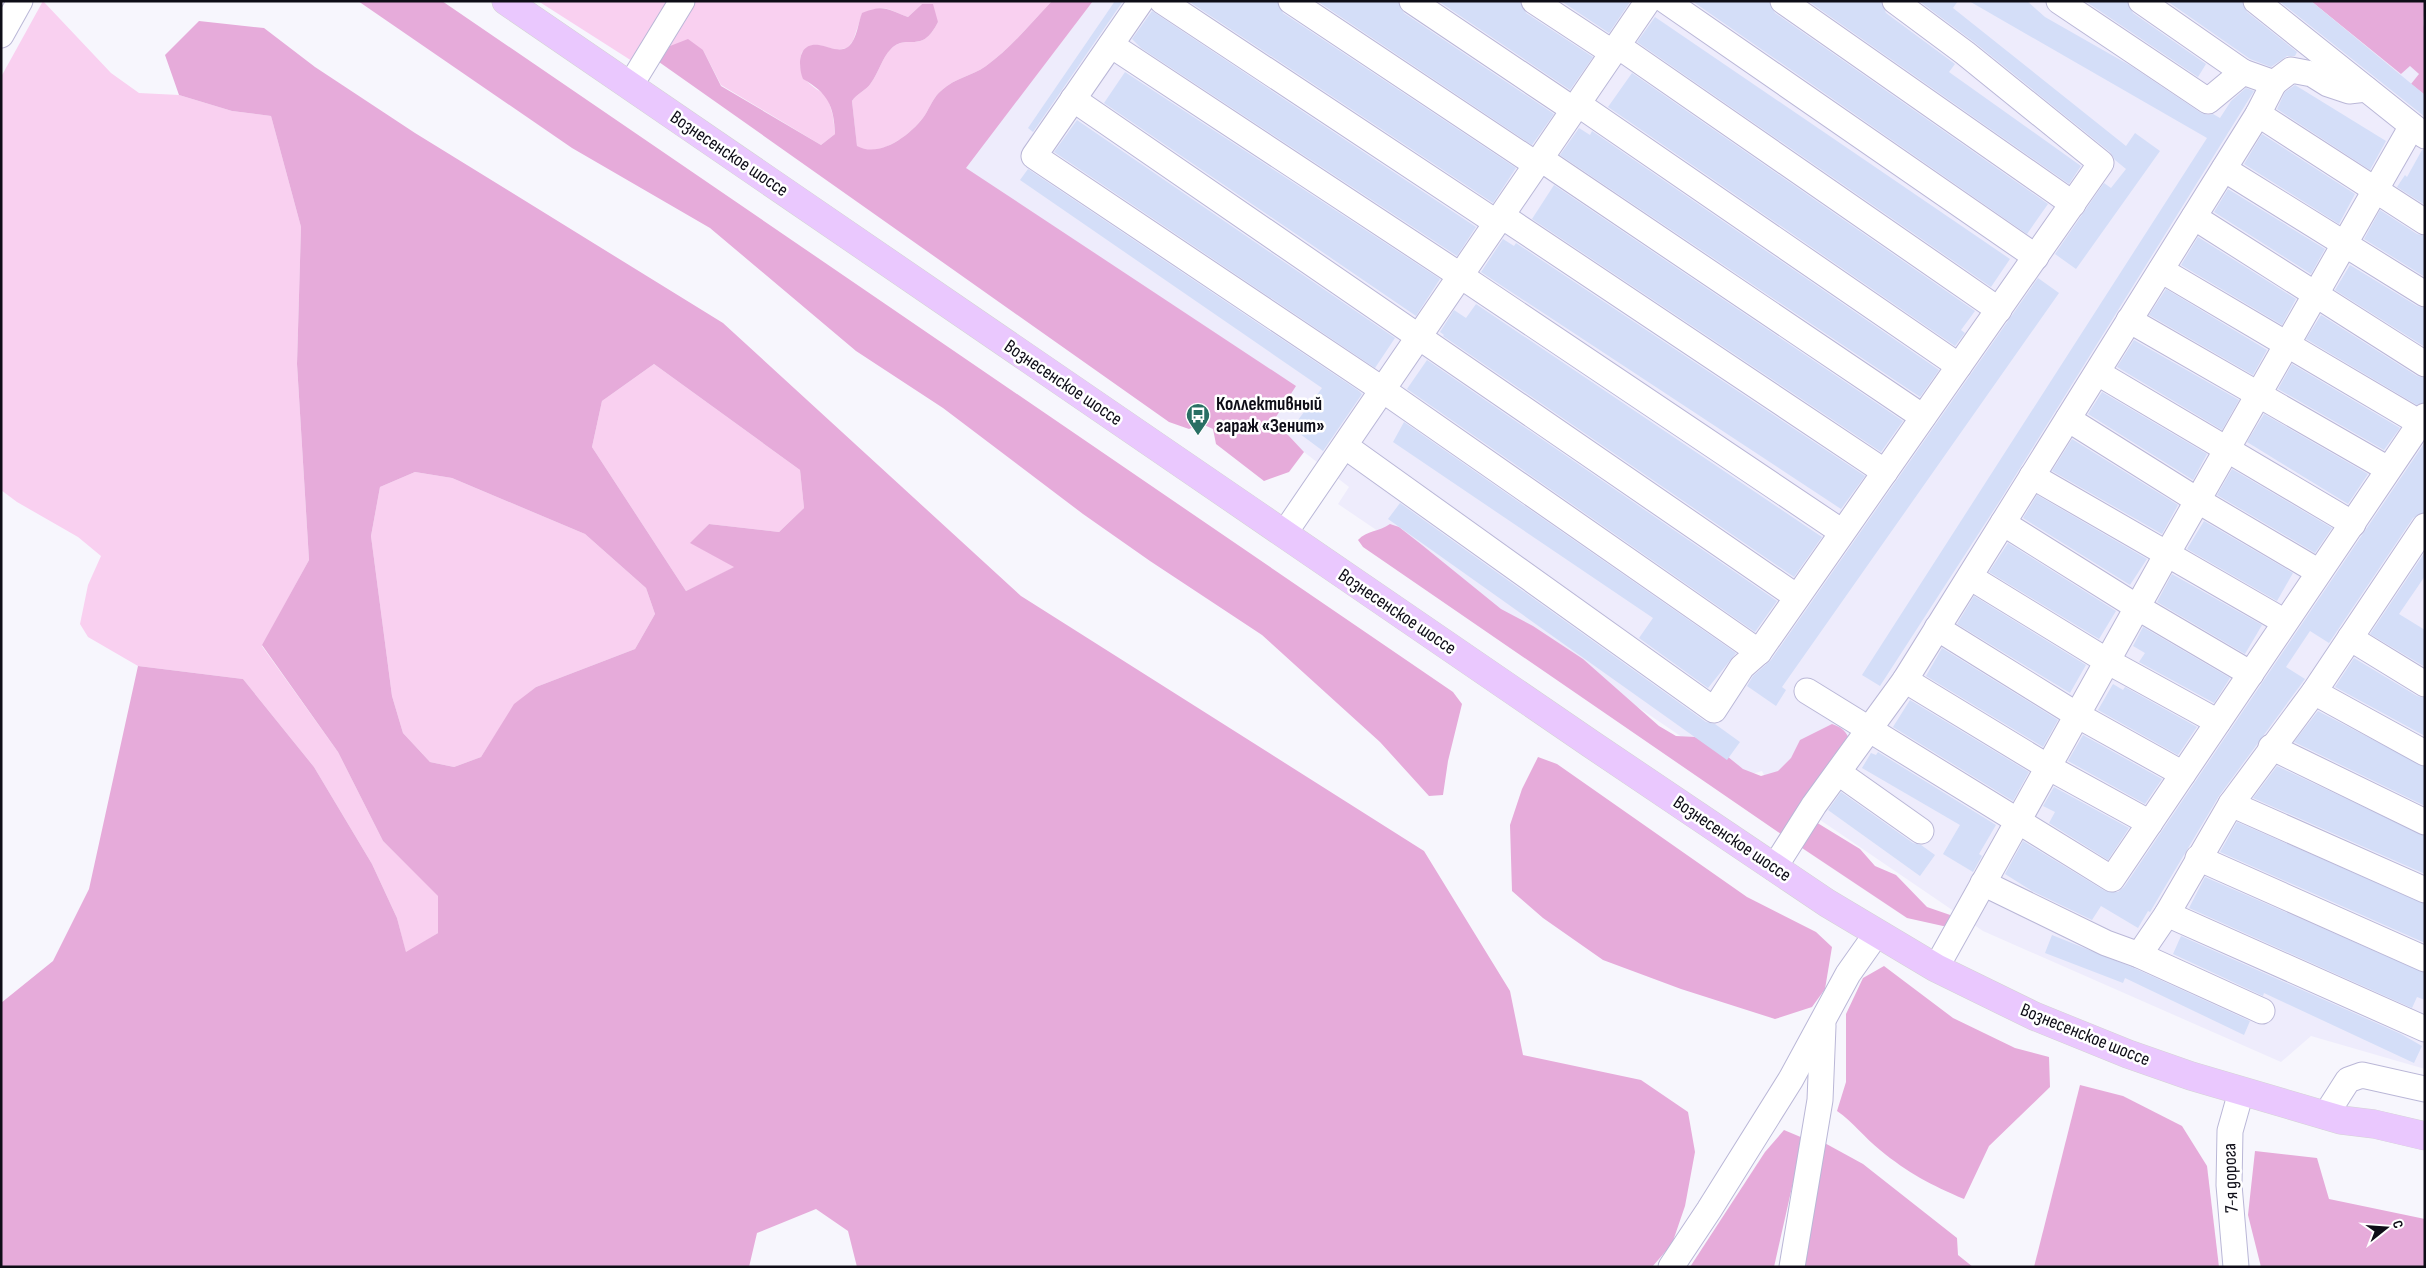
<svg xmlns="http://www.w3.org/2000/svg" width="2426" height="1268" font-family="'Sofia Sans Condensed',sans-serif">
<rect width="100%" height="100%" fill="#f7f6fd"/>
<!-- built -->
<polygon fill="#eeecfc" points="1093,1 2311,1 2401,74 2410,66 2419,74 2412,84 2425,95 2425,1069 2311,1036 2281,1062 1983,931 1769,785 1762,771 1741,777 1338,504 1349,487 1304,452 1274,420 1295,386 965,168"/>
<!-- green -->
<g fill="#f9d0f0">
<polygon points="43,1 111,73 139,93 179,95 232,111 271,116 301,227 297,364 309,560 262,646 338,752 383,841 439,896 438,933 406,953 397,918 372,864 314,767 243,679 138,666 88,637 80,624 88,585 101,556 78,537 17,502 1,490 1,77"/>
<path d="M538,1H1052C1031,23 1010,49 986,66C972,76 955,78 942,90C934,96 930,107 925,115C912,134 880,159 857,147L852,101C857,93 866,91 871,83C879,72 882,58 891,49C908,32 921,56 938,22L922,4L908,17C884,8 888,4 862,14L853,41L847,48L837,50L818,45L802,52C795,73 808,86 827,95L833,116L835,134L821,145L721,85L703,50L670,46L665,54L651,44L632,61Z"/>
<polygon points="654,364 800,470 804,508 779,532 709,524 691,543 735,567 686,591 592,447 602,401"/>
<polygon points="415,472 452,478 585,534 646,588 655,614 635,649 536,687 515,704 481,757 454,767 430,762 403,733 392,696 371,536 380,487"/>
</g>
<!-- forest -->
<g fill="#e6abda" fill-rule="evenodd">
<polygon points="358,1 442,1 1453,692 1462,704 1448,761 1443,795 1429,796 1380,742 1262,635 1150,561 1083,514 943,408 856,351 710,228 572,148"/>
<path d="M1052,1H1093L966,168L1296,386L1274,420L1304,452L1289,472L1264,481L1216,444L1213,429L1202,424L1189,429L1169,422L659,62L670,46L688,39L703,50L721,86L821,145L835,134C834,106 828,93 803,79C798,67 797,42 819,45C828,46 840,54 849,46C857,39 858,23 862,13C885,4 886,9 908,17L922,4H933L938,22C921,56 908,32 891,49C882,58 879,72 871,83C866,91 857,93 852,101L857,146C880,159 912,134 925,115C930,107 934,96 942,90C955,78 972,76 986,66C1010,49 1031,23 1052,1Z"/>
<path d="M2311,1H2425C2425,12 2422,22 2425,32V95L2411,84L2419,74L2410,66L2401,74Z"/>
<path d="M199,21L264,28L315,67L415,133L723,323L1021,596L1424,851L1510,991L1523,1055L1641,1080L1688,1112L1695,1152L1685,1206L1672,1244L1652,1267H857L848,1231L816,1209L757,1233L749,1267H1V1003L53,961L89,889L138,666L243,679L314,767L372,864L397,918L406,952L438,933V896L383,841L338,752L262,645L309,560L297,364L301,227L271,116L232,111L179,95L165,55ZM654,364L800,470L804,508L779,532L709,524L690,543L734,567L686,591L592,447L602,401ZM415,472L452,478L585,534L646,588L655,614L635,649L536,687L514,704L481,757L454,767L430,762L403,733L392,696L371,536L380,487Z"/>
<path d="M1390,524L1399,527L1422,545L1501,609L1533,626L1583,659L1659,726L1676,736L1695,737L1712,744L1743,769L1761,776L1778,771L1791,758L1800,740L1832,724C1843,728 1847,732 1850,742L1835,754L1808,795L1806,816L1860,849L1875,866L1896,875L1927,907L1956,917L1953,926H1943L1907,918L1778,832L1363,547L1358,540C1367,530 1379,532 1390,524Z"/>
<polygon points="1538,757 1557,764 1747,897 1816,932 1832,947 1825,989 1812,1007 1775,1019 1681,989 1603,960 1543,918 1512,891 1510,825 1522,789"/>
<path d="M1884,966L1953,1018L2015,1048L2049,1057L2050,1087L1989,1146L1964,1199C1931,1185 1908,1173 1880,1150C1865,1138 1853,1122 1837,1111L1846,1082V1014L1863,978Z"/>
<polygon points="2080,1085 2123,1096 2182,1126 2207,1166 2219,1267 2034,1267"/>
<polygon points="1784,1130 1803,1138 1774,1267 1690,1267 1765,1152"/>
<polygon points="1821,1141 1863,1164 1957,1238 1958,1255 1973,1267 1800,1267"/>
<polygon points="2255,1151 2317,1158 2329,1199 2425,1219 2425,1267 2261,1267 2248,1215"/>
</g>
<!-- building -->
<g fill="#d4def8">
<polygon points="1115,1 1123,1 1033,132 1028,128"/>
<polygon points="1188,1 1277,1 1283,13 1516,168 1493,203"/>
<polygon points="1317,1 1398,1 1404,13 1554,114 1532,145"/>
<polygon points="1438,1 1520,1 1526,13 1593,57 1570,90"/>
<polygon points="1561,1 1629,1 1630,2 1609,33"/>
<polygon points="1692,1 1769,1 1775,13 2048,204 2027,234"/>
<polygon points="1808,1 1881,1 1886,13 1955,64 1949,72 2081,166 2069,184"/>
<polygon points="1919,1 1958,1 1953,8 2126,146 2135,133 2160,151 2076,269 2055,254 2104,183 2111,188 2126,169 2115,160 2110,152 1974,42"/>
<polygon points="1969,1 2027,1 2045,17 2131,66 2201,113 2208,115 2213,114 2220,118 2231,101 2246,88 2254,91 1999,502 1880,686 1862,675 2207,138"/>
<polygon points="2085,1 2127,1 2133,13 2206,64 2198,77"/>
<polygon points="2167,1 2242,1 2247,12 2297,52 2295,56 2287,56 2271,67 2250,59"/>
<polygon points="2279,1 2311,1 2425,95 2425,117"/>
<polygon points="1152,11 1476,227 1457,256 1141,48 1132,39"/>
<polygon points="1655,17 2010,259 1991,287 1637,42"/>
<polygon points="1125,72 1440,279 1416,316 1104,103"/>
<polygon points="1632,73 1975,311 1961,330 1965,333 1955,346 1608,107"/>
<polygon points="2295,85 2386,141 2370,170 2277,109 2285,92"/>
<polygon points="1077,120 1395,338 1375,368 1054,152"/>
<polygon points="1579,128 1590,135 1592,131 1939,370 1920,397 1560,155"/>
<polygon points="2262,134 2355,194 2339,224 2244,164"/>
<polygon points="2422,150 2425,150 2425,205 2397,187 2405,175 2407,177"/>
<polygon points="1028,169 1359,391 1362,394 1323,451 1292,428 1322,388 1020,180"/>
<polygon points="1554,185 1903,421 1881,452 1532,219"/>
<polygon points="2228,189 2325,249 2311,274 2214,212"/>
<polygon points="2380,210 2417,234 2425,236 2425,277 2364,239"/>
<polygon points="2198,237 2296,299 2282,325 2181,265"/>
<polygon points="1503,239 1514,246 1516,243 1865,476 1841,509 1481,272"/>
<polygon points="2350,265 2417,306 2425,308 2425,347 2335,290"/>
<polygon points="2038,278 2059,293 1782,687 1786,690 1776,706 1747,686 1753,676 1771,660"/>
<polygon points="2166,289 2267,350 2253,375 2149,315"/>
<polygon points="1476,304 1822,537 1794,577 1443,336 1444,335 1440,332 1454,310 1466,318"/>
<polygon points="2321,315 2417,376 2425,378 2425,402 2417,405 2306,339"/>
<polygon points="2134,340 2239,400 2222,430 2117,367"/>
<polygon points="1427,360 1777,601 1755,632 1407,389"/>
<polygon points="2292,364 2400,428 2384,450 2278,389"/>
<polygon points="2102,392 2207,454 2193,480 2088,414"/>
<polygon points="2264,414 2368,474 2348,504 2247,442"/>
<polygon points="1404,422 1736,653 1708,688 1639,638 1653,618 1393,442"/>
<polygon points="2072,439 2178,505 2162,534 2052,471"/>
<polygon points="2425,442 2425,512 2413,518 2329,643 2310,631 2286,667 2305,679 2219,796 2150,912 2148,911 2138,928 2101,906 2092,920 2032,891 2005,874 2023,841 2105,891 2118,892 2124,887"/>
<polygon points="2232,469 2332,528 2315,553 2217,495"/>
<polygon points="2037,495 2147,559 2130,585 2023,518"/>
<polygon points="1400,503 1706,722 1715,724 1740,742 1727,760 1388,519"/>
<polygon points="2204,521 2293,573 2277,601 2187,549"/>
<polygon points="2008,543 2116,611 2099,639 1989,572"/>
<polygon points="2425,552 2425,576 2399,614 2425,630 2425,667 2370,634"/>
<polygon points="2172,574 2262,625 2245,654 2157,602"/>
<polygon points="1974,596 2086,665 2070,693 1957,624"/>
<polygon points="2143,627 2230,678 2214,703 2139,662 2145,653 2133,646"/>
<polygon points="1942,648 2058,720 2043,747 1926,676"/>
<polygon points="2354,658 2417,696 2425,698 2425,736 2335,687"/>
<polygon points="2113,684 2123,690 2125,687 2197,727 2178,755 2098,710"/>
<polygon points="1910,700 2029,772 2013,801 1893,727"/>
<polygon points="2318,711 2425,767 2425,806 2294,742"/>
<polygon points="2083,735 2162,779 2145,804 2068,761"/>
<polygon points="1878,752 1996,825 1979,854 1982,856 1973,872 1943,854 1960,825 1862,768 1871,753 1876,755"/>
<polygon points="2277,766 2425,836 2425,874 2253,798"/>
<polygon points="2054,787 2129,828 2108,860 2049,823 2055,812 2043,806"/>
<polygon points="1841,792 1913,843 1921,845 1935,855 1920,876 1828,810"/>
<polygon points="2237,822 2425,904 2425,943 2220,852"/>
<polygon points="2205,877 2425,973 2425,1000 2417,997 2412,1008 2189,908"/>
<polygon points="2052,935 2134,968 2250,1021 2244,1035 2125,978 2123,983 2045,953"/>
<polygon points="2181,936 2401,1034 2422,1046 2414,1063 2264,993 2263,996 2173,954"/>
</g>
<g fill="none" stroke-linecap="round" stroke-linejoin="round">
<!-- minor casing -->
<g stroke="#bab7d7" stroke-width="27">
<g id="minor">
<polyline points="1141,1 1034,156 1383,390 1759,652"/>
<polyline points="1162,1 1497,223"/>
<polyline points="1291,1 1537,165"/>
<polyline points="1412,1 1574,110"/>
<polyline points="1534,1 1613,53"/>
<polyline points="1666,1 2036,257"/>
<polyline points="1783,1 2073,204"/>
<polyline points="2059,1 2208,101 2243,72"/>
<polyline points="2141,1 2243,72 2274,83 2291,70 2312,74 2328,84 2349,91 2366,89"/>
<polyline points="2256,1 2425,136"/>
<polyline points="1,35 20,1"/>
<polyline points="1111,45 1461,276 1842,532"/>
<polyline points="1618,46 1999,310"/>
<polyline points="630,86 682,1"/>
<polyline points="1073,99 1797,597"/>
<polyline points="1578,104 1959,366"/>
<polyline points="2258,114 2425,222"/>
<polyline points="1541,159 1923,417"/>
<polyline points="2224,169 2425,294"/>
<polyline points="1502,216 1885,472"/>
<polyline points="2194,217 2425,364"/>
<polyline points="2161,270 2420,423"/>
<polyline points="2129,320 2388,469"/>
<polyline points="2098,373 2353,524"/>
<polyline points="2068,419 2197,500 2319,572"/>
<polyline points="1345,446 1714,710 1742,667 1759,652 2101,163 1965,53 1895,1"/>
<polyline points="2032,476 2285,622"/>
<polyline points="2003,523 2137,607 2251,674"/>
<polyline points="1284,534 1648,1"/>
<polyline points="1970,577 2107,661 2218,722"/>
<polyline points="1937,628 2077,715 2183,774"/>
<polyline points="2350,638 2425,684"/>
<polyline points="1905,680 2048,767 2150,823"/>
<polyline points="1807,691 2112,879 2425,416"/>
<polyline points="2314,692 2425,753"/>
<polyline points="2271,747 2425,822"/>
<polyline points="1839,773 1921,831"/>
<polyline points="2231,804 2425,890"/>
<polyline points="2198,858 2425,959"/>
<polyline points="1774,868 1814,805 1905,680 2258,114 2274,83"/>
<polyline points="1983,883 2106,943 2139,955 2262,1011"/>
<polyline points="2167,914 2425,1029"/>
<polyline points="2139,955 2167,914 2231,804 2314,692 2425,526"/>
<polyline points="1936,968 2167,554 2412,126"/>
<polyline points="2325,1116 2348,1080 2362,1075 2425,1089"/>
<polyline points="1671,1267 1709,1210 1791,1079 1848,974 1877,933"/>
<polyline points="1792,1267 1820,1100 1823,1026"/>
<polyline points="2236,1267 2229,1185 2230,1131 2241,1092"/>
</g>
</g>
<!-- major casing -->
<g stroke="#d4d3d5" stroke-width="29">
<polyline id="major" points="506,1 1591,744 1827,903 1936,968 2034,1016 2128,1054 2191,1076 2341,1120 2374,1124 2425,1136"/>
</g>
<!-- minor -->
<use href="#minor" stroke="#fff" stroke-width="25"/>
<!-- major -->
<use href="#major" stroke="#eac8fe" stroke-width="28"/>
</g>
<!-- icons -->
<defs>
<g id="bus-pin" transform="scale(1.25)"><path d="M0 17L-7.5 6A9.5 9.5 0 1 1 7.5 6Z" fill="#296f64" stroke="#fff"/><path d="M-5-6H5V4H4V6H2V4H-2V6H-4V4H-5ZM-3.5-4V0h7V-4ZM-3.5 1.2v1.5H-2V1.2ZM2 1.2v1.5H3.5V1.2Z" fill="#fff"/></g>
</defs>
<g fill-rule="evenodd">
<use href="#bus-pin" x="1198" y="415"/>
</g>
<g text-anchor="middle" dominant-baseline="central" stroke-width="5" stroke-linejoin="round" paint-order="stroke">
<!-- street labels -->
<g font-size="19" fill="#0e0d17" stroke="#fff">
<text transform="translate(729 154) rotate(34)">Вознесенское шоссе</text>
<text transform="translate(1063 383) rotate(34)">Вознесенское шоссе</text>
<text transform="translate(1397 612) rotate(34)">Вознесенское шоссе</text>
<text transform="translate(1732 839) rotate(34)">Вознесенское шоссе</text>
<text transform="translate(2085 1035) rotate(22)">Вознесенское шоссе</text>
<text transform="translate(2231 1178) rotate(-92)">7-я дорога</text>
</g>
<!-- poi labels -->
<g font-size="19" font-weight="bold" fill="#0e0d17" stroke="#fff" text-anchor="start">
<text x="1216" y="404">Коллективный<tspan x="1216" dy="22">гараж «Зенит»</tspan></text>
</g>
</g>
<!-- border -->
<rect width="2426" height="1268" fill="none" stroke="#0e0d17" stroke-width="5"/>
<!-- north arrow -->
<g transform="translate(2386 1228) rotate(73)" stroke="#ffffff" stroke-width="4" paint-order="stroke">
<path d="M0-4L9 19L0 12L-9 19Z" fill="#0e0d17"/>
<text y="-8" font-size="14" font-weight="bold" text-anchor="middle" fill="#0e0d17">С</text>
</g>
</svg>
